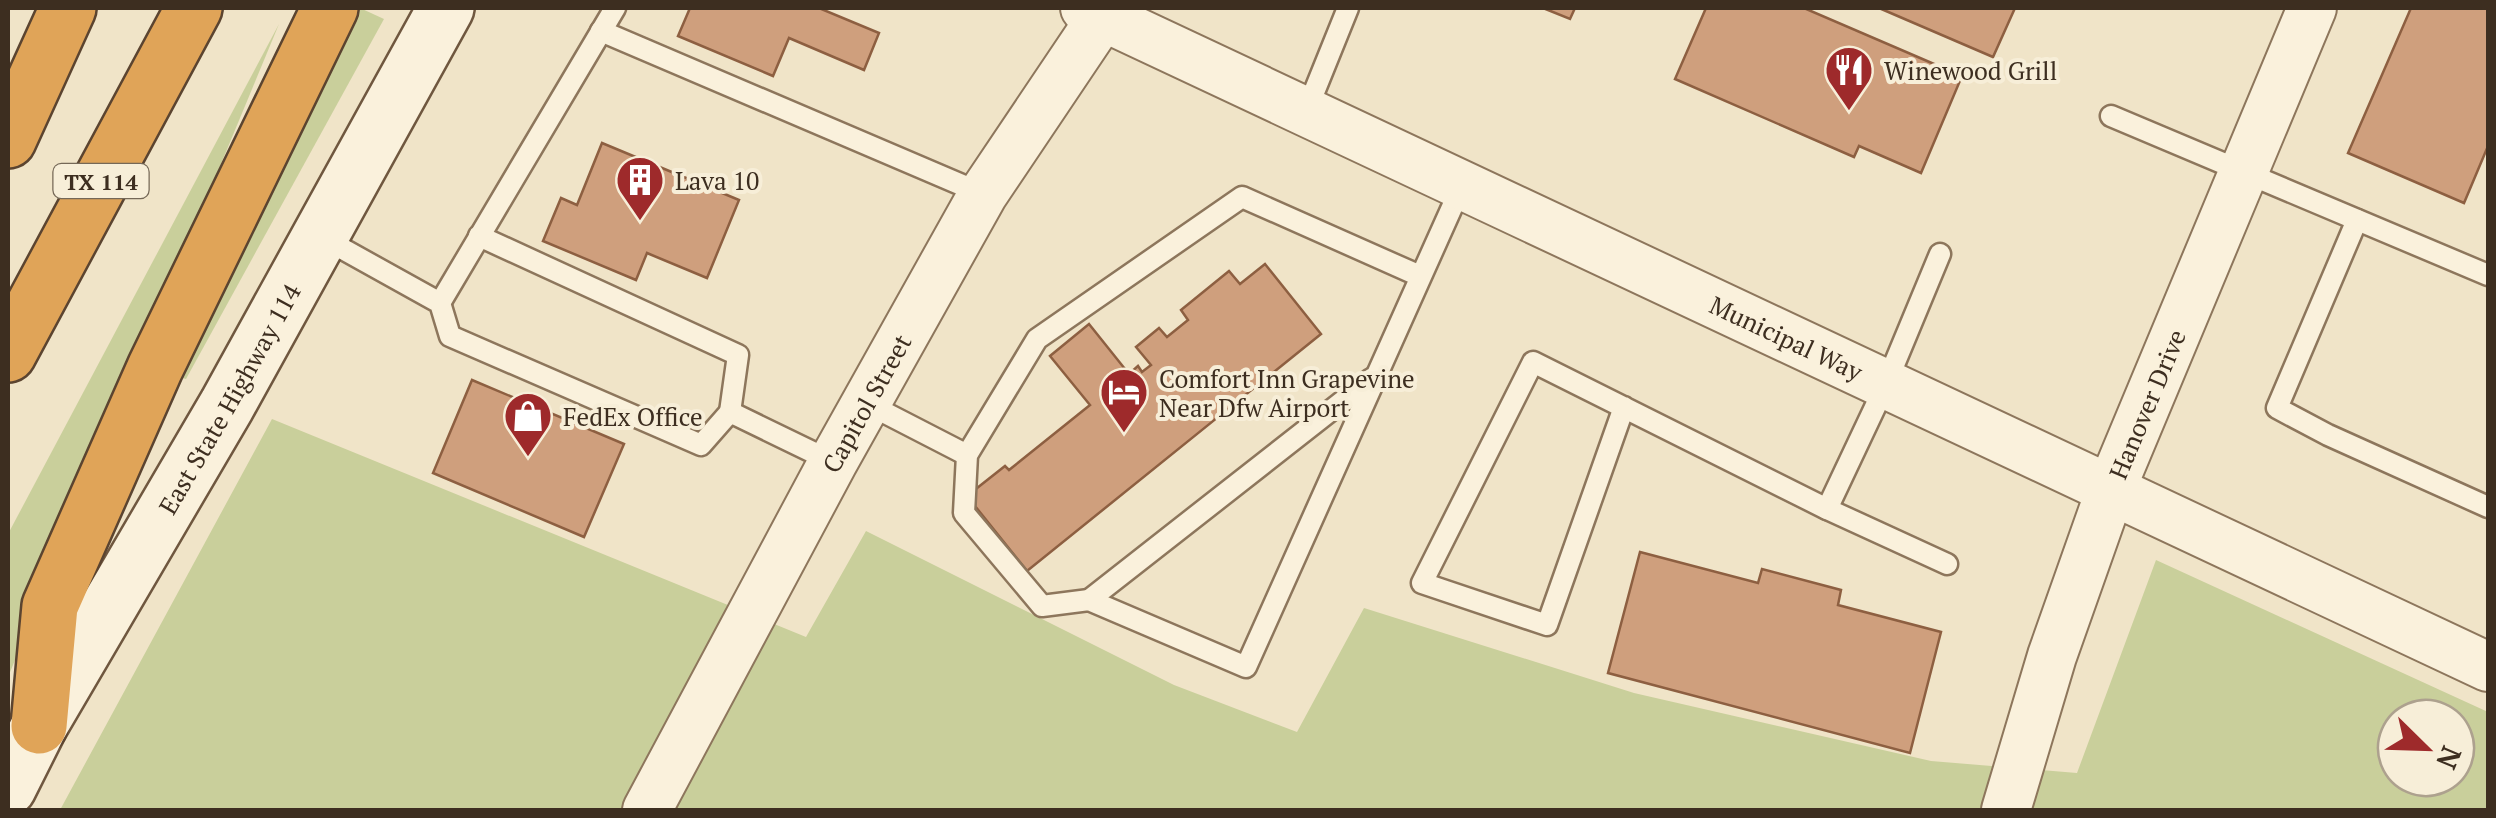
<svg xmlns="http://www.w3.org/2000/svg" width="2496" height="818" font-family="'PT Serif',serif">
<rect width="100%" height="100%" fill="#f0e4c8"/>
<!-- green -->
<g fill="#c9cf9b" fill-rule="evenodd">
<polygon points="340,8 360,8 384,19 186,379 175,376"/>
<polygon points="279,24 8,677 8,534"/>
<path d="M272,419L806,637L866,531L1174,685L1297,732L1364,608L1634,693L1931,761L2077,773L2156,560L2488,712V810H60ZM2396,718H2456V778H2396Z"/>
</g>
<!-- building -->
<g fill="#cf9f7d" stroke="#8d5f41" stroke-width="2.5">
<polygon points="690,8 819,8 879,33 864,70 789,38 773,76 678,36"/>
<polygon points="1543,8 1575,8 1570,19"/>
<polygon points="1706,8 1804,8 1962,76 1921,173 1859,146 1854,157 1675,79"/>
<polygon points="1879,8 2015,8 1993,57"/>
<polygon points="2411,8 2488,8 2488,146 2464,203 2348,153"/>
<polygon points="602,143 739,200 707,278 647,253 636,280 543,241 561,198 577,205"/>
<polygon points="1265,264 1321,334 1027,571 967,496 1005,466 1009,470 1090,405 1050,356 1089,324 1129,374 1138,366 1142,372 1151,365 1136,347 1159,328 1167,337 1188,320 1181,310 1229,271 1240,284"/>
<polygon points="472,380 624,444 584,537 433,473"/>
<polygon points="1640,552 1758,583 1762,569 1841,590 1838,605 1941,632 1910,753 1608,673"/>
</g>
<g fill="none" stroke-linecap="round" stroke-linejoin="round">
<!-- service casing -->
<g stroke="#8d765c" stroke-width="25">
<g id="service">
<polyline points="601,31 983,194"/>
<polyline points="1306,112 1348,8"/>
<polyline points="2111,116 2488,275"/>
<polyline points="2357,220 2277,408 2328,435 2488,507"/>
<polyline points="479,236 738,355 730,412"/>
<polyline points="323,238 440,303 450,336 701,445 730,412 833,462"/>
<polyline points="1420,276 1242,197 1037,339 967,455 964,513 1042,606 1089,600 1246,667 1462,185"/>
<polyline points="440,303 615,8"/>
<polyline points="866,403 967,455"/>
<polyline points="1624,407 1547,625 1422,583 1533,362 1827,509 1886,384 1940,254"/>
<polyline points="1827,509 1947,564"/>
<polyline points="1089,600 1371,379"/>
</g>
</g>
<!-- tertiary casing -->
<g stroke="#8d765c" stroke-width="52">
<g id="tertiary">
<path id="s1" d="M1085,8L2488,667"/>
<path id="s2" d="M647,810L833,462L983,194L1108,8"/>
<path id="s3" d="M2006,810L2052,656L2111,489L2312,8"/>
</g>
</g>
<!-- secondary casing -->
<g stroke="#6f573f" stroke-width="60">
<g id="secondary">
<path id="s4" d="M8,788L39,726L227,405L446,8"/>
</g>
</g>
<!-- motorway casing -->
<g stroke="#5b4430" stroke-width="60">
<g id="motorway">
<polyline points="8,140 68,8"/>
<polyline points="8,354 194,8"/>
<polyline points="39,726 50,606 155,368 330,8"/>
</g>
</g>
<!-- service -->
<use href="#service" stroke="#faf1dc" stroke-width="20"/>
<!-- tertiary -->
<use href="#tertiary" stroke="#faf1dc" stroke-width="48"/>
<!-- secondary -->
<use href="#secondary" stroke="#faf1dc" stroke-width="55"/>
<!-- motorway -->
<use href="#motorway" stroke="#e0a458" stroke-width="55"/>
</g>
<!-- icons -->
<defs>
<g id="restaurant-pin" transform="scale(2.5)"><path d="M0 17L-7.5 6A9.5 9.5 0 1 1 7.5 6Z" fill="#9e2a2b" stroke="#f7eed8"/><path d="M-5-6h1v4h1v-4h1v4h1v-4h1v5L-1.5 .5V6h-2V.5L-5-1ZM5-6V6H3V1.5H1.5Q1.5-4 5-6Z" fill="#fff"/></g>
<g id="building-pin" transform="scale(2.5)"><path d="M0 17L-7.5 6A9.5 9.5 0 1 1 7.5 6Z" fill="#9e2a2b" stroke="#f7eed8"/><path d="M-4-6H4V6H1V3H-1V6H-4ZM-2.5-4.3h1.7v1.8h-1.7ZM.8-4.3h1.7v1.8H.8ZM-2.5-1h1.7V.8h-1.7ZM.8-1h1.7V.8H.8Z" fill="#fff"/></g>
<g id="hotel-pin" transform="scale(2.5)"><path d="M0 17L-7.5 6A9.5 9.5 0 1 1 7.5 6Z" fill="#9e2a2b" stroke="#f7eed8"/><path d="M-6-4.5h1.5V1H6V5H4.5V3h-9V5H-6ZM-4 0a1.8 1.8 0 1 1 3.6 0ZM.5 0V-2.5h3Q6-2.5 6 0Z" fill="#fff"/></g>
<g id="shop-pin" transform="scale(2.5)"><path d="M0 17L-7.5 6A9.5 9.5 0 1 1 7.5 6Z" fill="#9e2a2b" stroke="#f7eed8"/><path d="M-5-2.5h2.3a2.7 3.5 0 0 1 5.4 0H5L5.5 6h-11ZM-1.5-2.5h3a1.5 2.3 0 0 0-3 0Z" fill="#fff"/></g>
</defs>
<g fill-rule="evenodd">
<use href="#restaurant-pin" x="1849" y="70"/>
<use href="#building-pin" x="640" y="180"/>
<use href="#hotel-pin" x="1124" y="392"/>
<use href="#shop-pin" x="528" y="416"/>
</g>
<g text-anchor="middle" dominant-baseline="central" stroke-width="8" stroke-linejoin="round" paint-order="stroke">
<!-- shield labels -->
<rect fill="#f7eed8" stroke="#756857" stroke-width="2.5" x="53.5" y="164" width="95" height="34" rx="8"/>
<g font-size="22" font-weight="bold" fill="#3d2e20">
<text x="101" y="181">TX 114</text>
</g>
<!-- poi labels -->
<g font-size="25" fill="#3d2e20" stroke="#f7eed8" text-anchor="start">
<text x="1884" y="70">Winewood Grill</text>
<text x="675" y="180">Lava 10</text>
<text x="1159" y="378">Comfort Inn Grapevine<tspan x="1159" dy="29">Near Dfw Airport</tspan></text>
<text x="563" y="416">FedEx Office</text>
</g>
<!-- street labels -->
<g font-size="25" fill="#3d2e20" stroke="#f7eed8">
<text stroke="none"><textPath href="#s1" startOffset="775">Municipal Way</textPath></text>
<text stroke="none"><textPath href="#s4" startOffset="448">East State Highway 114</textPath></text>
<text stroke="none"><textPath href="#s2" startOffset="462">Capitol Street</textPath></text>
<text stroke="none"><textPath href="#s3" startOffset="430">Hanover Drive</textPath></text>
</g>
</g>
<!-- border -->
<rect width="2496" height="818" fill="none" stroke="#3d2e20" stroke-width="20"/>
<!-- north arrow -->
<g transform="translate(2426 748) rotate(113)"><circle r="48" fill="#f7eed8" stroke="#ada18e" stroke-width="2.5"/>
<path d="M0-8L18 38L0 25L-18 38Z" fill="#9e2a2b"/>
<text y="-15" font-size="28" font-weight="bold" text-anchor="middle" fill="#3d2e20">N</text>
</g>
</svg>
